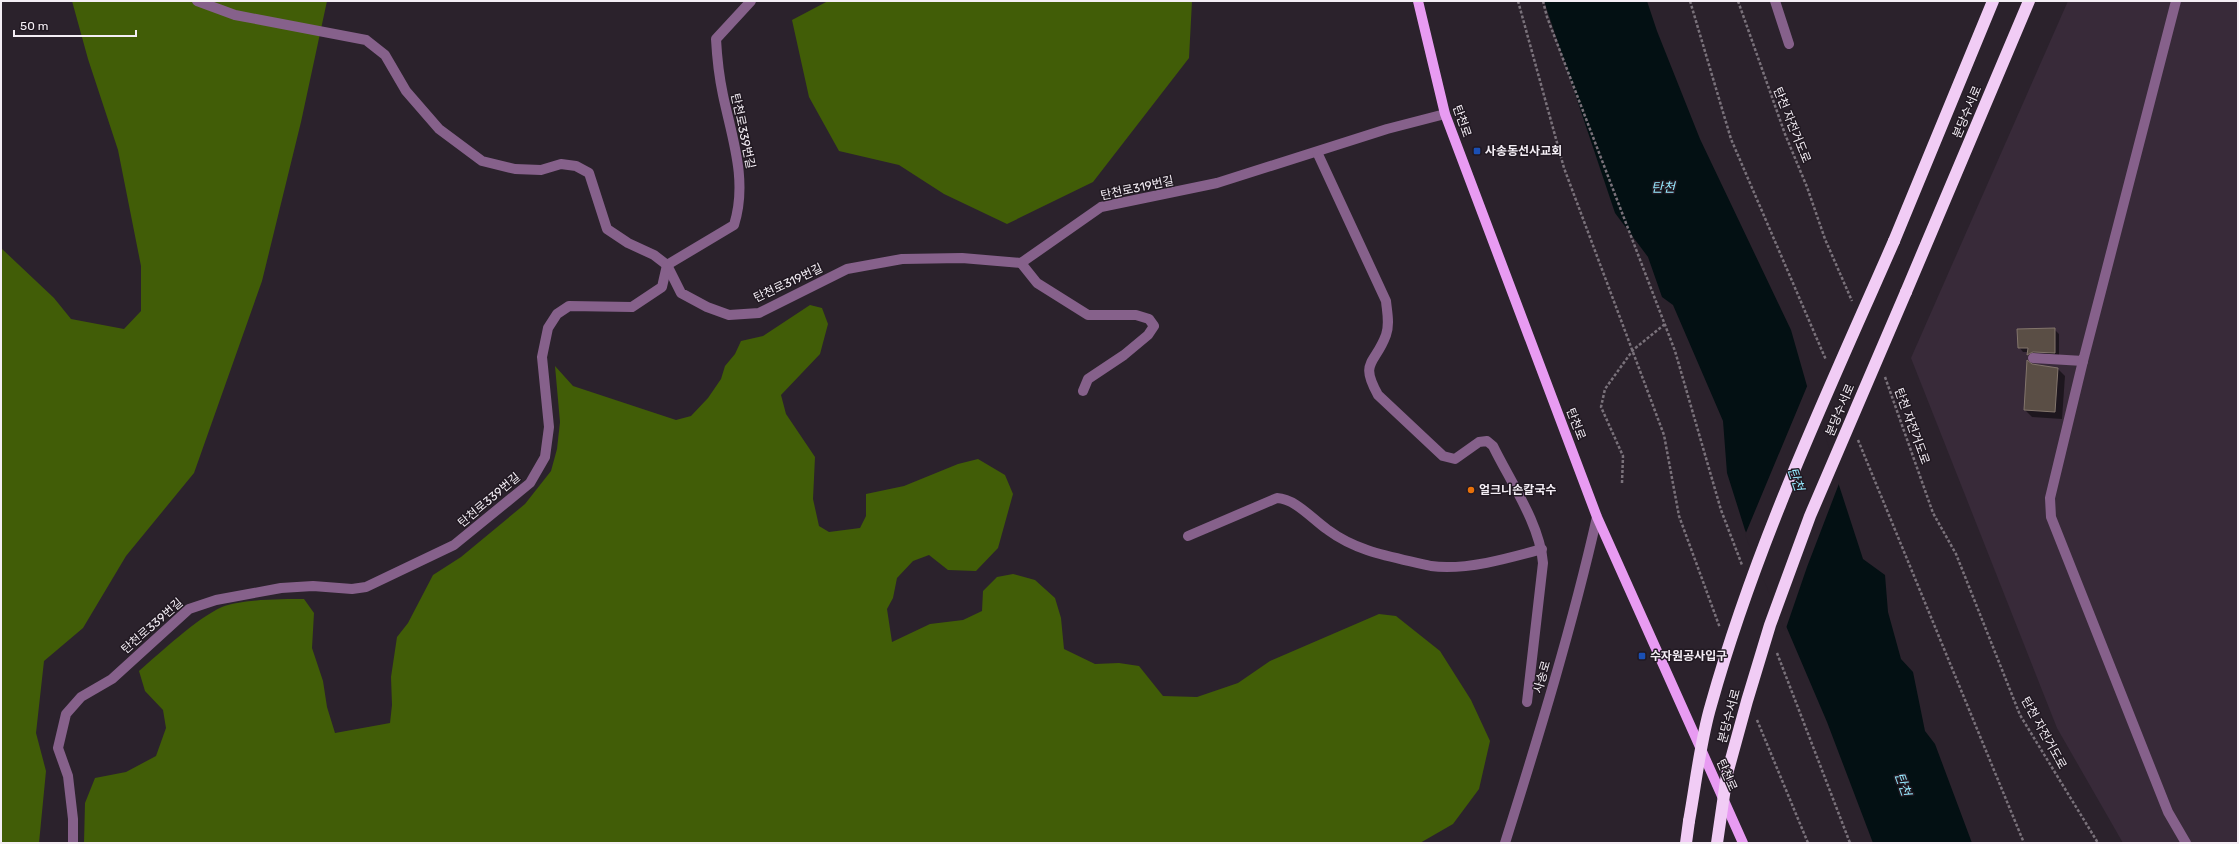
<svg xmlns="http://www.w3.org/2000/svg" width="2239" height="844" font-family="Rubik,'Noto Sans KR',sans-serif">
<rect width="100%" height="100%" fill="#2b222c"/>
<!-- built -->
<polygon fill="#382a39" points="2068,1 2238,1 2238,843 2123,843 2057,728 1911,358"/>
<!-- forest -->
<g fill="#415d07">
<polygon points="72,1 327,1 301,122 262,281 194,473 126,556 83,628 44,661 36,733 46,771 39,843 1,843 1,248 54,298 71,319 124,329 141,311 141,266 118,150 88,59"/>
<polygon points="828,1 1192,1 1189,58 1093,182 1007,224 944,194 899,165 839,151 809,97 792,20"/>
<path d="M810,305L822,308L828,324L820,354L781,395L786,414L815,457L813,499L819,526L829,532L860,528L866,516V494L904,486L958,464L978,459L1005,475L1013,494L998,548L976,571L948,570L929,555L913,561L897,578L893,598L887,609L892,642L930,624L963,620L982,611L983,591L997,577L1013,574L1035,580L1055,598L1061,618L1064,649L1095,664L1119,663L1139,666L1163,696L1197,697L1238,683L1270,661L1379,614L1396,616L1440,651L1471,700L1490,741L1479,789L1453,824L1420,843H84L85,803L95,778L126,772L156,756L166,728L163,710L145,691L139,671C160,653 197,618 222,607C241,599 283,599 304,599L314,613L312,648L323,681L327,707L335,733L390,723L392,705L391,677L397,637L408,623L433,575L461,557L525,504L551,471L557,449L560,422L555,366L573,386L676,420L691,416L708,398L721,379L725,366L735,354L741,341L763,336Z"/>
</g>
<!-- water -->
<polygon fill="#031013" points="1544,1 1647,1 1657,31 1700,139 1791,330 1809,393 1863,559 1885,575 1888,612 1901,659 1913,672 1925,731 1935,744 1972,843 1873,843 1827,722 1745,530 1727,473 1723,421 1673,305 1662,297 1648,257 1615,213"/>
<!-- pier -->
<polygon fill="#2b222c" points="1808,384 1840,481 1807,567 1785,631 1745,535"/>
<!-- shadow -->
<g fill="#0007">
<polygon points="2054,329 2059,334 2059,357 2033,360 2028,355 2028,352 2023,352 2019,347"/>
<polygon points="2032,365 2058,369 2065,376 2062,419 2032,417 2025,410"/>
</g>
<!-- building -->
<g fill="#5a4e45" stroke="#83756c">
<polygon points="2055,328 2055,353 2033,352 2027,355 2028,348 2018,348 2017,329"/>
<polygon points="2027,360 2032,364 2058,368 2055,412 2024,410"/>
</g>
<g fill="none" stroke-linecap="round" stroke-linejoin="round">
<!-- path -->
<g stroke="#7a727b" stroke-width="2.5" stroke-dasharray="3 2" stroke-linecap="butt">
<polyline points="1518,1 1564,168 1664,435 1679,516 1720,628"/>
<polyline points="1543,1 1547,17 1675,351 1721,510 1742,565"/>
<polyline points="1690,1 1731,139 1826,360"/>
<polyline points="1738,1 1785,134 1807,187 1825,239 1852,301"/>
<polyline points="1885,377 1933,513 1956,554 2020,715 2098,843"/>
<polyline points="1858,440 2024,843"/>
<polyline points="1622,483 1623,456 1601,407 1605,389 1633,350 1665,324"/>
<polyline points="1777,653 1850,843"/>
<polyline points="1757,720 1808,843"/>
</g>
<!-- minor -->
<g stroke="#86618b" stroke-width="10">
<polyline points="197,1 235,15 366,40 385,55 406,91 439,129 482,161 515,169 541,170 561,164 576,166 589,173 607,229 628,243 654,255 667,265 681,293 707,307 729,315 759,313 847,269 902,259 962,258 1021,263 1101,207 1217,183 1387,129 1445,114"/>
<polyline points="1775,1 1789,44"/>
<path d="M1317,152L1386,301C1387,312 1390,324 1386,335C1375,365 1359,361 1378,395L1443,456L1455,459L1479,442L1487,441L1493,446C1510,481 1540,524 1543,563L1527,702"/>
<polyline points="1021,263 1037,283 1088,315 1136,315 1149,319 1154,326 1148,335 1124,355 1088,379 1083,391"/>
<polyline points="2033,358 2083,361 2176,1"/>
<polyline points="2083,361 2050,498 2051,517 2168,812 2186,843"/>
<path d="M1188,536L1277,498C1296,499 1312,519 1328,530C1359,553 1394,557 1431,566C1464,571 1510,558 1542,549"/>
<path d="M73,843V819L68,776L58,748L66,714L81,697L112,679L189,609L216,600L281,588L313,586L352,589L366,587L454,545L530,483L545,457L549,427L542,357L548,328L557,314L569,306L632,307L662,287L667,265L734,225C748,181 732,138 723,95C719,76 717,58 716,39L751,1"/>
<path d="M1505,843C1539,735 1572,627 1597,517"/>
</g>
<!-- major -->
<polyline stroke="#e89bf2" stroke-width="10" points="1418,1 1445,114 1597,517 1743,843"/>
<!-- highway -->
<g stroke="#f1ccf5" stroke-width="12">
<polyline points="1894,241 1993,1"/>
<polyline points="1906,292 2029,1"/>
<polyline points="1686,843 1689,821"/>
</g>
<!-- highway-bridge -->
<g stroke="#f1ccf5" stroke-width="12">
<path d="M1689,821C1696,783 1700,742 1711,705C1756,544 1827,394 1894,241"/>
<polyline points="1717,843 1727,774 1747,701 1770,625 1810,516 1906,292"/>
</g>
</g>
<!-- markers -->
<g fill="#1a4fb4" stroke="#211922" stroke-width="1.5">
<rect x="1473" y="147" width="8" height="8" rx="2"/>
<rect x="1638" y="652" width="8" height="8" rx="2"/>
</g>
<circle fill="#e8710a" stroke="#211922" stroke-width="1.5" cx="1471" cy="490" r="4"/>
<g text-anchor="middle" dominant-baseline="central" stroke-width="3" stroke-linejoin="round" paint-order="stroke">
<!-- street labels -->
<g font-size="12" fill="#f4eef5" stroke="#211922">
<text transform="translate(1967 112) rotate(-67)">분당수서로</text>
<text transform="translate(1462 121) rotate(71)">탄천로</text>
<text transform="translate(1792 125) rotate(68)">탄천 자전거도로</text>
<text transform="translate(743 131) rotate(78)">탄천로339번길</text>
<text transform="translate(1137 188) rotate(-12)">탄천로319번길</text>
<text transform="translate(788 283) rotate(-25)">탄천로319번길</text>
<text transform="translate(1840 410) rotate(-67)">분당수서로</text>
<text transform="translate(1576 424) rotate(69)">탄천로</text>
<text transform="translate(1912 426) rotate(70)">탄천 자전거도로</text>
<text transform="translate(489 500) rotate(-40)">탄천로339번길</text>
<text transform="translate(152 626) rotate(-41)">탄천로339번길</text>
<text transform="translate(1542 677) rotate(-74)">사송로</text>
<text transform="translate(1729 716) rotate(-75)">분당수서로</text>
<text transform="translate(2044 733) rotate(61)">탄천 자전거도로</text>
<text transform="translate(1727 775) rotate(66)">탄천로</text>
</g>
<!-- poi labels -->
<g font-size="12" font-weight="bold" fill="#f4eef5" stroke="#211922" text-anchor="start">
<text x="1485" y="151">사송동선사교회</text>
<text x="1479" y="490">얼크니손칼국수</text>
<text x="1650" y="656">수자원공사입구</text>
</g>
<!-- water labels -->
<g font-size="13" font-style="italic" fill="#95e7fc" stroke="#211922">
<text x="1663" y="187">탄천</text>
<text transform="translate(1796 479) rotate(71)">탄천</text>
<text transform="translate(1903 784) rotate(71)">탄천</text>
</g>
</g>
<!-- border -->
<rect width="2239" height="844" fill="none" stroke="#f4eef5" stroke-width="4"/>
<!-- scale -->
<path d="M14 30v6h122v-6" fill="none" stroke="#f4eef5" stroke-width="2"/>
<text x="20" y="30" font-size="12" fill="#f4eef5" stroke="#211922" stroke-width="3" paint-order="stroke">50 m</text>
</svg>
